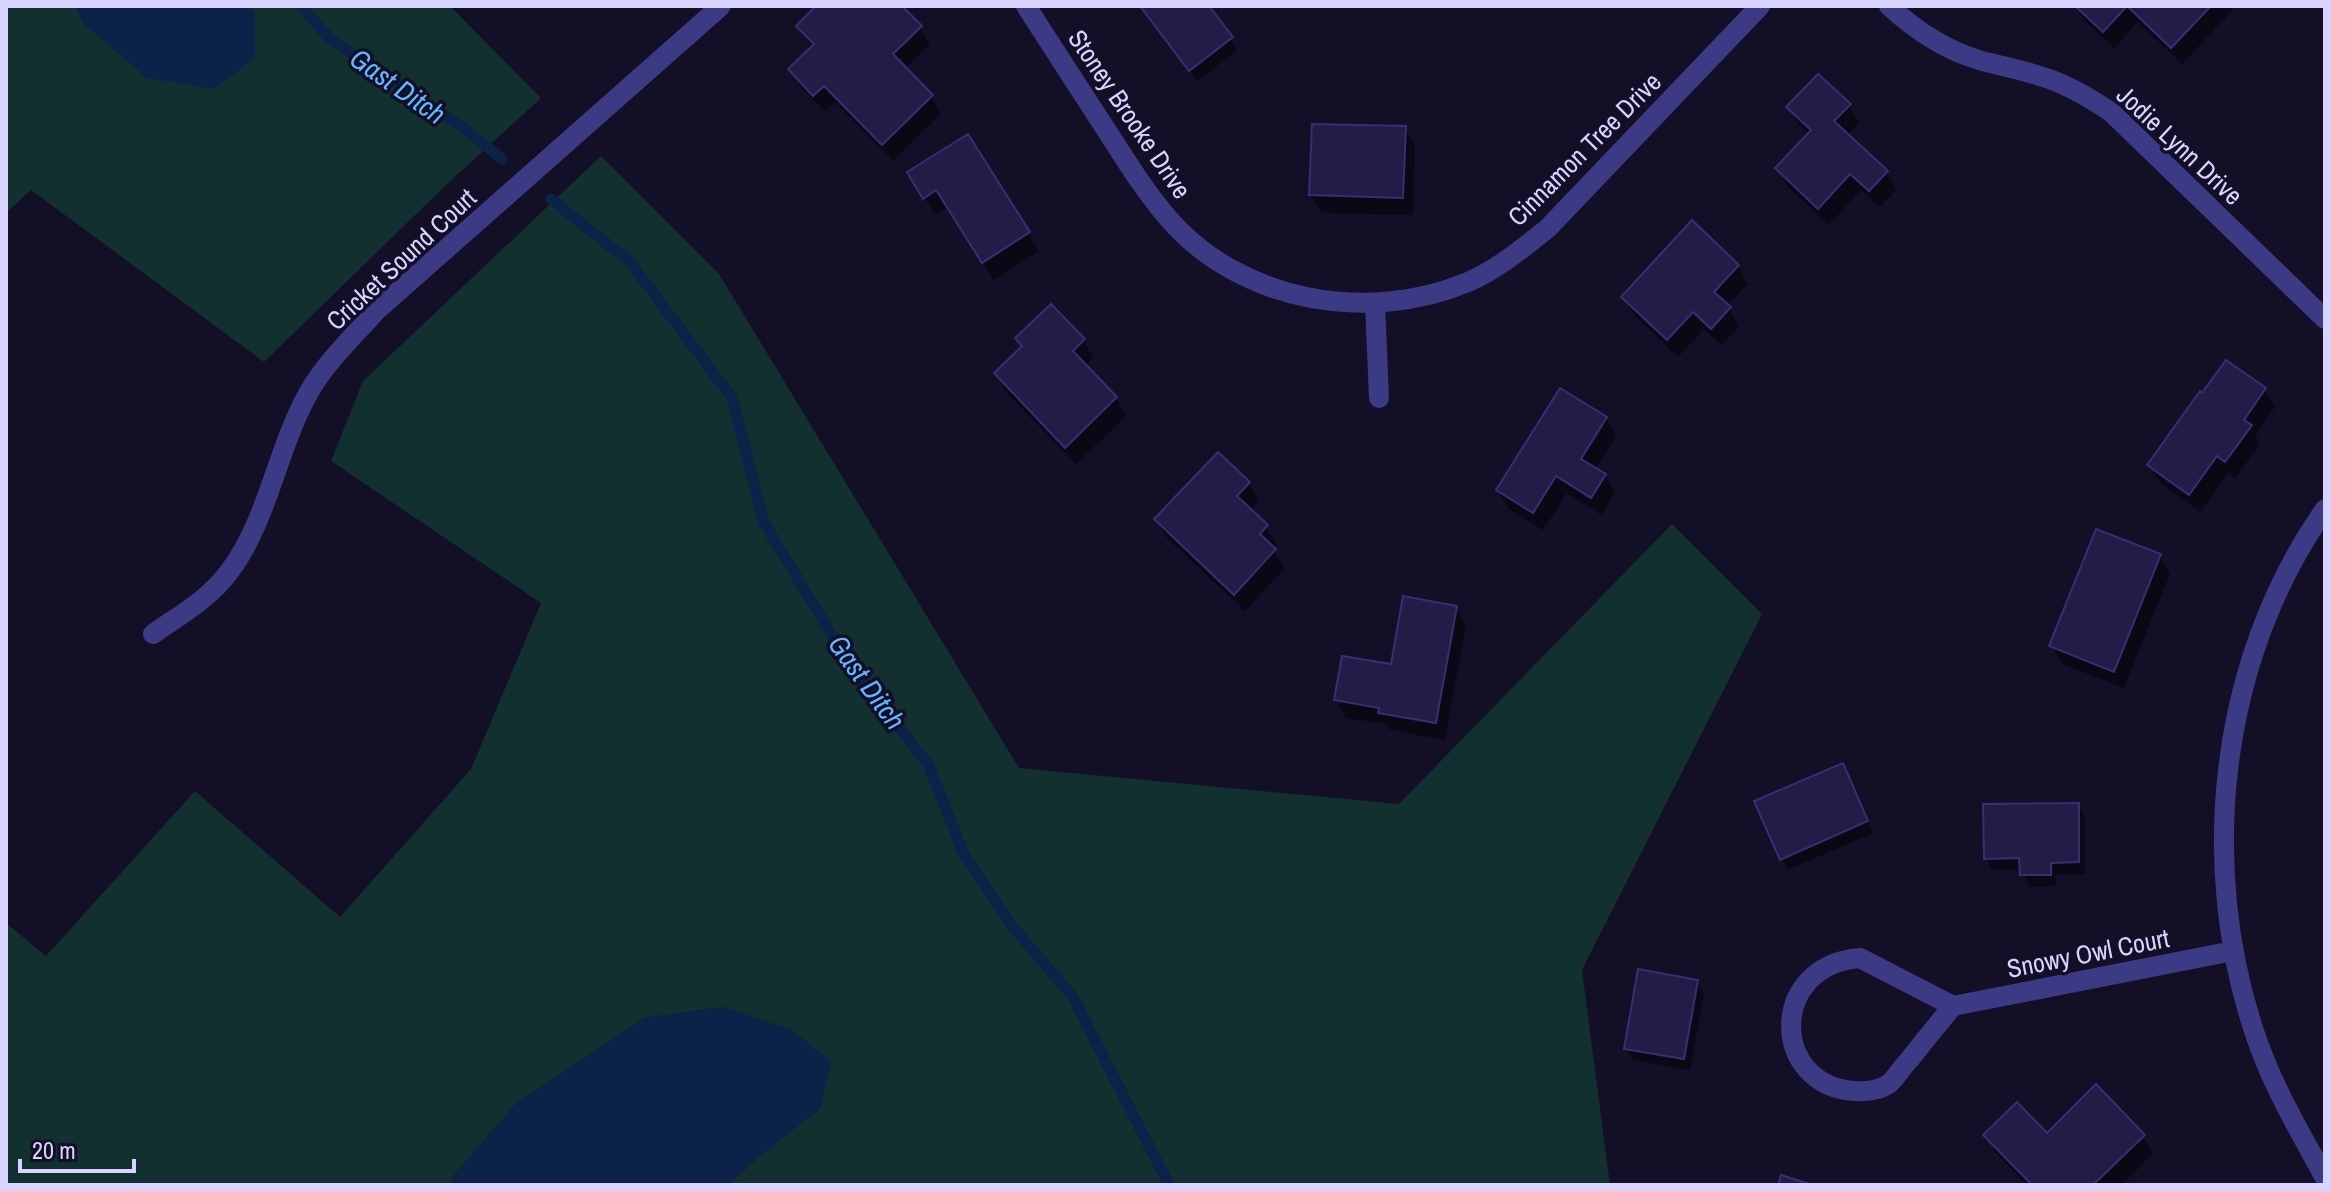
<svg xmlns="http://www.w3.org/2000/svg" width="2331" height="1191" font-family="'Archivo Narrow',sans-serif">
<rect width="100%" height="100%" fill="#130f26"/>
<!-- green -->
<g fill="#12302f">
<polygon points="6,6 75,6 85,25 255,16 250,6 450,6 541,98 445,186 264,362 31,190 6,213"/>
<polygon points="601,156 719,274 1019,768 1399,804 1672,524 1762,614 1582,970 1610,1185 728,1185 755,1160 723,1007 645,1018 517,1103 453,1176 451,1185 6,1185 6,923 46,956 195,791 340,917 471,769 541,603 331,461 363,381"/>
</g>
<!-- water -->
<g fill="#0c2248">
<polygon points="75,6 250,6 255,15 255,58 214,89 147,78 85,25"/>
<polygon points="723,1007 792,1030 831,1061 821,1108 755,1160 728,1185 451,1185 453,1176 517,1103 645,1018"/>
</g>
<!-- shadow -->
<g fill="#0007">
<polygon points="819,6 900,6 920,27 930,45 905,69 931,96 941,114 893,161 835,102 825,112 801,87 791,70 813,48 799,26"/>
<polygon points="1140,6 1207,6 1238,50 1197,81"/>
<polygon points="2076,6 2231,6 2233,10 2182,64 2138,22 2114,48 2085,21"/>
<polygon points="1849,105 1859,123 1847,135 1886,172 1897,190 1880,207 1861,190 1829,225 1787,186 1777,168 1809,134 1799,125 1789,108"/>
<polygon points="1405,128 1415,146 1413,215 1322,213 1311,195"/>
<polygon points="967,137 1039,251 994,280 948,207 935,215 910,173"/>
<polygon points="1738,266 1748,284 1727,306 1739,326 1722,345 1704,329 1678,357 1634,315 1624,297"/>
<polygon points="1017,338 1083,340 1093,358 1085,366 1116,398 1126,416 1076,464 1006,392 996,374 1023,348"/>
<polygon points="2265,390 2275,407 2255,435 2260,444 2235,478 2228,473 2200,512 2160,483 2149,465"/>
<polygon points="1606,419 1616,436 1595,470 1605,475 1615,493 1601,515 1567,493 1543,530 1508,508 1498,490"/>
<polygon points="1218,455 1249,484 1259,501 1250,511 1266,527 1277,544 1272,548 1285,568 1245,611 1167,538 1157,520"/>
<polygon points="2160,556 2170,574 2124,688 2062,664 2052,646"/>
<polygon points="1456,608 1466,626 1445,740 1390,730 1387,724 1346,718 1336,700 1392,666"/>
<polygon points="1849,777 1873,833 1788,870 1782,859"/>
<polygon points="2078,805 2085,817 2085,874 2056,874 2056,886 2029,887 2022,870 1992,870 1986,858"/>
<polygon points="1697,982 1704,994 1690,1070 1633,1060 1626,1048"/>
<polygon points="1986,1135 2143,1136 2153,1154 2121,1185 2027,1185 1996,1153"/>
</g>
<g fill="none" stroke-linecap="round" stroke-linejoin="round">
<!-- stream -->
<g stroke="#0c2248" stroke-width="11">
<polyline points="301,6 330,39 466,130 502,159"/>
<polyline points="551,199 630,262 732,398 764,523 851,666 929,766 964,855 1012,926 1073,997 1169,1185"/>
</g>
</g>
<!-- building -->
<g fill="#241b47" stroke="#3b2d73" stroke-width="2">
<polygon points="816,6 902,6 922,26 893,54 933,95 882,145 824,86 813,96 788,69 814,44 796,26"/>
<polygon points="1140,6 1209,6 1233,37 1189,71"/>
<polygon points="2075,6 2127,6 2103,32"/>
<polygon points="2127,6 2211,6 2171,48"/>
<polygon points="1818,74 1851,104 1834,121 1888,171 1869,191 1850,174 1818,209 1775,168 1811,130 1786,107"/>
<polygon points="1312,124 1406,126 1403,198 1309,195"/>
<polygon points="968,134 1030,232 982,263 936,190 923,199 907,172"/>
<polygon points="1692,220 1739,265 1714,292 1731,307 1711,329 1693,312 1667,340 1621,297"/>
<polygon points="1051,304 1085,339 1073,351 1117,397 1065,448 994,373 1022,346 1015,338"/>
<polygon points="2226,360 2266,388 2244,420 2252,425 2225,462 2217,456 2189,495 2147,465 2200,391 2202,393"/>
<polygon points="1560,388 1607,417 1581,459 1606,474 1591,498 1556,476 1533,513 1496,490"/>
<polygon points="1218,452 1250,482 1237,496 1268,525 1260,534 1276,549 1234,595 1154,519"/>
<polygon points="2096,529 2161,554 2114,672 2049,646"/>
<polygon points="1403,596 1457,606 1436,723 1378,713 1379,708 1334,700 1342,656 1391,664"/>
<polygon points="1843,763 1868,821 1780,860 1754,801"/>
<polygon points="2079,803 2079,862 2051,863 2051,875 2020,875 2019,858 1984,859 1983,804"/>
<polygon points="1638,969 1698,980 1684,1059 1624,1049"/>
<polygon points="2096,1084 2145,1135 2093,1185 2032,1185 1983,1135 2017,1102 2047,1133"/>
<polygon points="1781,1175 1813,1185 1778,1185"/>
</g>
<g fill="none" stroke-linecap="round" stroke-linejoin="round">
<!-- minor -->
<g stroke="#3d3a85" stroke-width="20">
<path d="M1026,6C1053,47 1079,88 1105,128C1125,159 1144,190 1168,218C1240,302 1368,324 1468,282C1498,269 1523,248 1548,228L1760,6"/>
<path d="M1889,6C1915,30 1945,50 1979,60C2003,67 2029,71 2052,80C2073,88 2093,100 2112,113L2325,319"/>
<polyline points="1375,303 1379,398"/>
<path d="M2325,509C2219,660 2197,865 2256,1037C2273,1087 2300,1132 2325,1178"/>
<path d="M153,634C180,615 209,599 229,572C268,521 277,448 309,392C326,362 353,337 376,311L721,6"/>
<path d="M1860,958L1953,1006C1938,1024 1924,1041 1910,1059C1903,1066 1897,1076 1890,1083C1881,1090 1866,1092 1855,1091C1770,1086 1768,965 1860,958Z"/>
<polyline points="1953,1006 2233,951"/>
</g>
</g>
<g text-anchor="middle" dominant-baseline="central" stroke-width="7" stroke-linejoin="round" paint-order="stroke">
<!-- street labels -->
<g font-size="26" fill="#d9d4ff" stroke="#130f26">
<text transform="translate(1130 114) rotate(56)">Stoney Brooke Drive</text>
<text transform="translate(2180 145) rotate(43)">Jodie Lynn Drive</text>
<text transform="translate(1584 149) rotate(-45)">Cinnamon Tree Drive</text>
<text transform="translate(401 259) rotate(-43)">Cricket Sound Court</text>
<text transform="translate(2088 953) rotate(-11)">Snowy Owl Court</text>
</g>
<!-- water labels -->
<g font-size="28" font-style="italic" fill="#62b6ff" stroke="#130f26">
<text transform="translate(398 86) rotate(35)">Gast Ditch</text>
<text transform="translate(867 682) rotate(54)">Gast Ditch</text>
</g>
</g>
<!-- border -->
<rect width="2331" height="1191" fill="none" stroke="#d9d4ff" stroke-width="16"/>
<!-- scale -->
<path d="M20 1159v12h114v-12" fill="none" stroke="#d9d4ff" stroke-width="4"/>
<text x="32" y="1159" font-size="24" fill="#d9d4ff" stroke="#130f26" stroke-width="6" paint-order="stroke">20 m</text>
</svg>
